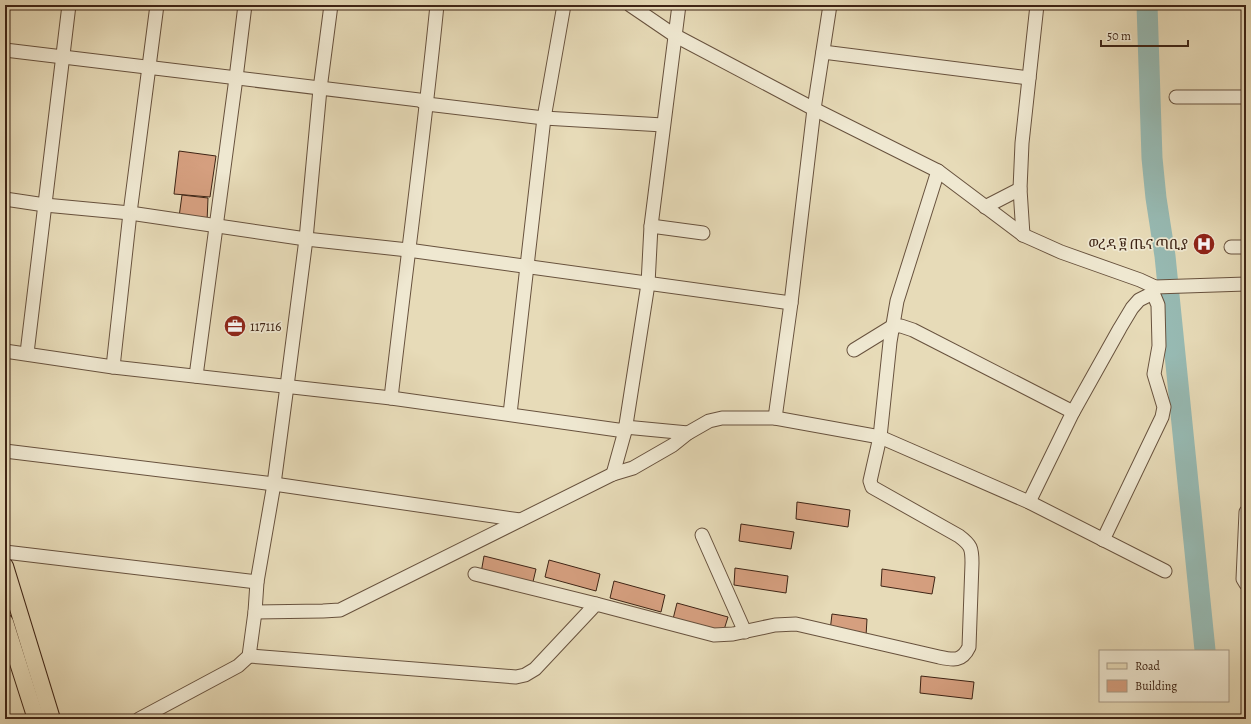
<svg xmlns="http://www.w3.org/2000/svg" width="1251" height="724" font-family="Alegreya,'Noto Serif Ethiopic',serif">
<rect width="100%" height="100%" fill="#e7dbb8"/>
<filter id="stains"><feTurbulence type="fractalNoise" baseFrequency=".005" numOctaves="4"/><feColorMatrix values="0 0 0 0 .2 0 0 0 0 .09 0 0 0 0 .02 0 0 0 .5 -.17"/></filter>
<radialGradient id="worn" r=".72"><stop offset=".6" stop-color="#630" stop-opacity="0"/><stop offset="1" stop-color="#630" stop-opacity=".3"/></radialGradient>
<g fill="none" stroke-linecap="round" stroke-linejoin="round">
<!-- river -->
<polyline stroke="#97bab3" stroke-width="21" points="1147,5 1152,158 1156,198 1165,256 1205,650"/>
</g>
<!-- building -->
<g fill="#d59f7f" stroke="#3e2415">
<polygon points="179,151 216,156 210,197 174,194"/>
<polygon points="182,195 208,198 207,222 179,217"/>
<polygon points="797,502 850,510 848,527 796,519"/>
<polygon points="741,524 794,532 791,549 739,541"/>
<polygon points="484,556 536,569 532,586 481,573"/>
<polygon points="549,560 600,574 596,591 545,577"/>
<polygon points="735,568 788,576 786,593 734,585"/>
<polygon points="882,569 935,577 932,594 881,586"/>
<polygon points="614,581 665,595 661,612 610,598"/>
<polygon points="677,603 728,617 723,633 673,619"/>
<polygon points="832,614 867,619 866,636 830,631"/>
<polygon points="921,676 974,682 972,699 920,693"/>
</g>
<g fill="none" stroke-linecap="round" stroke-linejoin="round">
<!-- minor casing -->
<g stroke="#68523e" stroke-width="15">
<g id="minor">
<polyline points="630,5 674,35 814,109 938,171 1023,235 1041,243 1061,252 1140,280 1155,287 1246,284"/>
<polyline points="5,50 419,100 427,104 544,118 663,125"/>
<polyline points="823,52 1029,78"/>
<polyline points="1176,97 1246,97"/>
<polyline points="5,199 45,205 130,213 306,239 408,250 791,303"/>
<polyline points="985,207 1020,189"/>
<polyline points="651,226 703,233"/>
<polyline points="1023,235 1020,189 1022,143 1037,5"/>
<polyline points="1231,247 1246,247"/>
<polyline points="854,350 893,326 901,326 913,330 1073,412"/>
<polyline points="5,351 113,367 391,398 625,431"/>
<polyline points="27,353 69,5"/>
<polyline points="113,367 130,213 157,5"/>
<polyline points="196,376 236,78 245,5"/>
<path d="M391,398C406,267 424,136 437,5"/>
<polyline points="510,414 544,118 564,5"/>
<polyline points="775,418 791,303 814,109 830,5"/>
<polyline points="625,427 688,433"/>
<polyline points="5,451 274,484 520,520"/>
<polyline points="613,474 625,431 648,284 651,226 679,5"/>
<polyline points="1029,502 1073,412 1120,328 1132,308 1139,300 1153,293"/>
<polyline points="1246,512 1243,579 1246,584"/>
<polyline points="702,535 745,632"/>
<polyline points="1103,540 1162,417 1164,407 1154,374 1159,346 1158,305 1153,293 1155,287"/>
<polyline points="5,552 257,582"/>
<polyline points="475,574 596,604"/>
<polyline points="255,612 323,611 340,610 613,474 633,468 673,445 688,433 709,421 722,418 775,418 880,437 1029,502 1165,571"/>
<path d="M249,656L516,677L525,675L535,669L596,604L714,635L733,634L775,625L796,624L939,657C953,660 962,662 969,647L972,563C972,548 971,545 959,536L872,487L870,481L880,437L890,342L897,301L938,171"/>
<polyline points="139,719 238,666 249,656 255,612 257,582 274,484 287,386 306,239 320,89 331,5"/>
</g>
</g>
<!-- major casing -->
<g stroke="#3e2415" stroke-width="18">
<g id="major">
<polyline points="5,566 52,719"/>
<polyline points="5,622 36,719"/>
</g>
</g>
<!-- minor -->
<use href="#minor" stroke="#efe8d1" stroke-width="13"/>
<!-- major -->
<use href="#major" stroke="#e7dbb8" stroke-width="16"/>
</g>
<!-- icons -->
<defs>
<g id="hospital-disc" transform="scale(1.15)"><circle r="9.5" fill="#8f2418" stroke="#efe8d1"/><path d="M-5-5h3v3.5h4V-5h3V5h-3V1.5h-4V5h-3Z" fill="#fff"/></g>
<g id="office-disc" transform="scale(1.15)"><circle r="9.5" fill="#8f2418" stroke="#efe8d1"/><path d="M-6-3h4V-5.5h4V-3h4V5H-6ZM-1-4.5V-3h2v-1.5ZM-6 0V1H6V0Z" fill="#fff"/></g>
</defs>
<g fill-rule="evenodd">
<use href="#hospital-disc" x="1204" y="244"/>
<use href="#office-disc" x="235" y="326"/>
</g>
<g text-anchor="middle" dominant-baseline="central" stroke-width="3.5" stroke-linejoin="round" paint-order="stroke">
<!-- poi labels -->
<g font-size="14" fill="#3e2415" stroke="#efe8d1" text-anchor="end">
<text x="1188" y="244">ወረዳ ፱ ጤና ጣቢያ</text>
<text x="250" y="326" text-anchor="start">117116</text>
</g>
</g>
<!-- margin -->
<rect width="1251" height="724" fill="none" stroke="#e7dbb8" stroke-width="20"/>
<rect x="6" y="6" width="1239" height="712" fill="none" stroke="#3e2415" stroke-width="2"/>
<rect x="10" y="10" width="1231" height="704" fill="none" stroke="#3e2415"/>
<!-- legend -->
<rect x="1099" y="650" width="130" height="52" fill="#efe8d1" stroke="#a89a86"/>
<rect x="1107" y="663" width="20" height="6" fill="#e7dbb8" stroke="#a89a86"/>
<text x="1135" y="670" font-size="12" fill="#3e2415">Road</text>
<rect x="1107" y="680" width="20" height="12" fill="#d59f7f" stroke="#a89a86"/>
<text x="1135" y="690" font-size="12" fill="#3e2415">Building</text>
<!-- scale -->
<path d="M1101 40v6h87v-6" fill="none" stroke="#3e2415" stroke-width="2"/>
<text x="1107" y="40" font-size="12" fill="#3e2415" stroke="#efe8d1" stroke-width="3" paint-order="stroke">50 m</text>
<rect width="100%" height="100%" filter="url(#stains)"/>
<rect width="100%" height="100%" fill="url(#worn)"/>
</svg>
